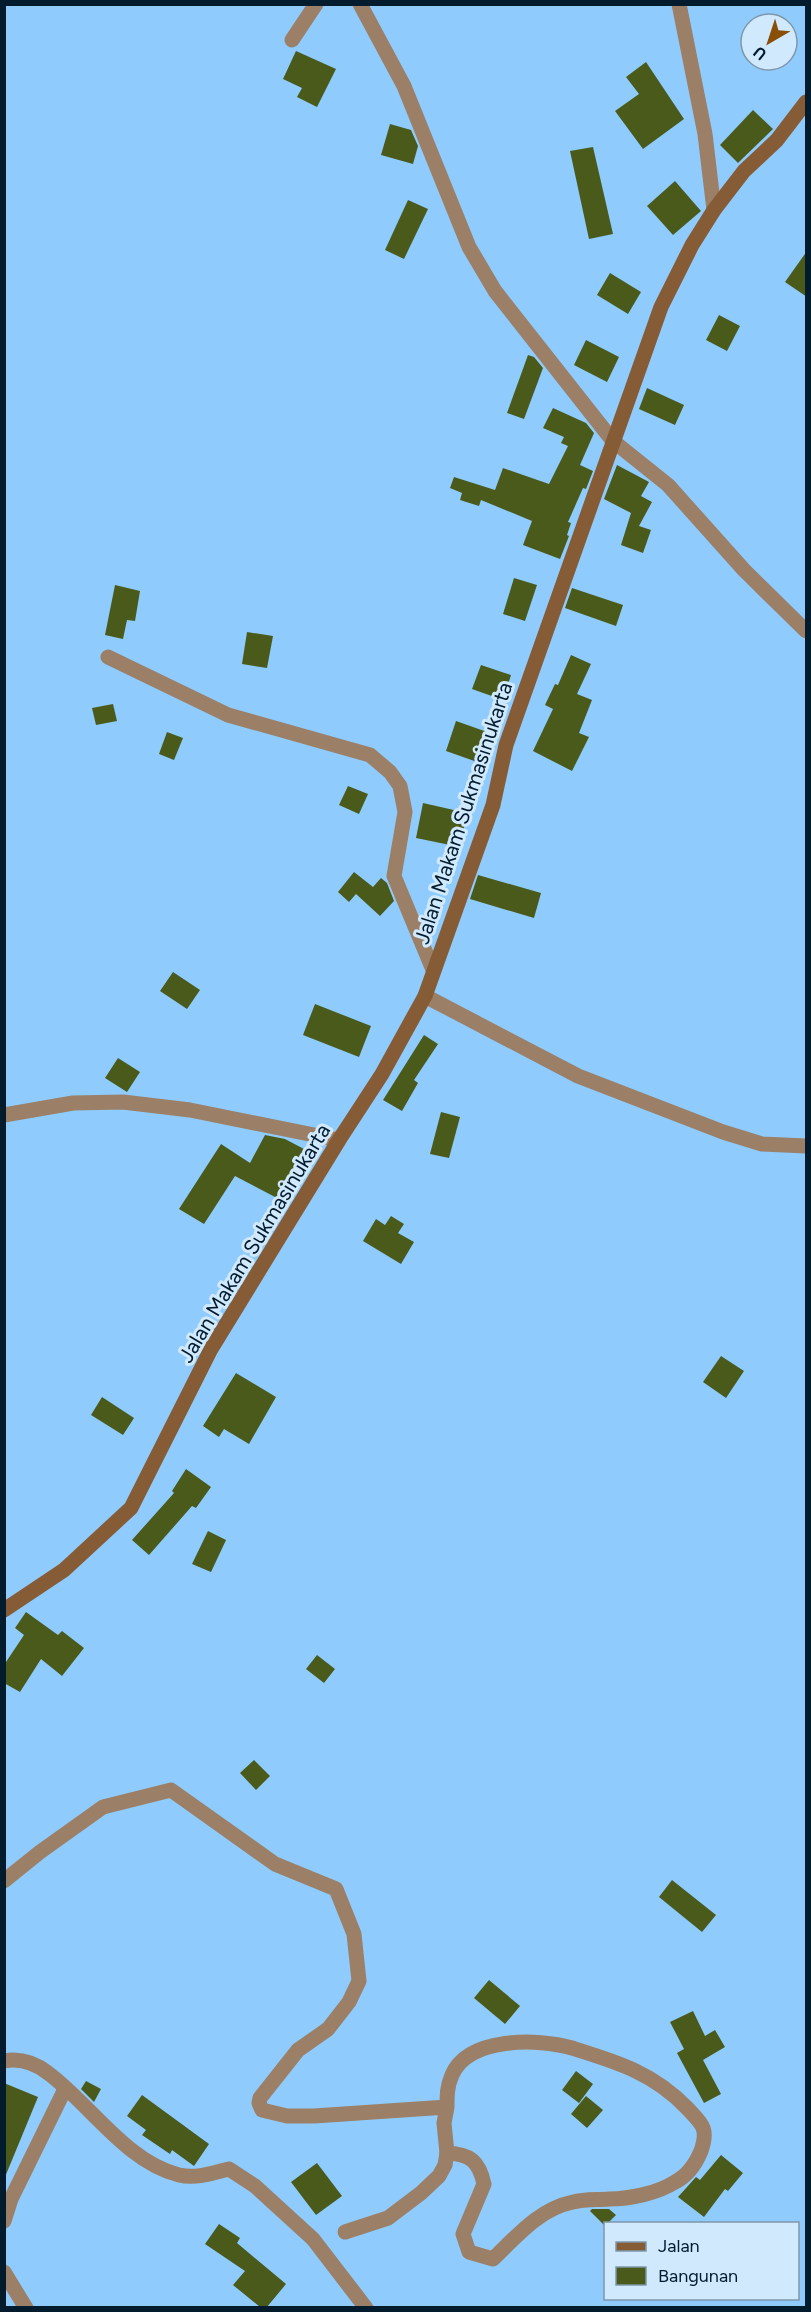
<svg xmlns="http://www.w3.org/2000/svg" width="811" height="2312" font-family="Figtree,sans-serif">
<rect width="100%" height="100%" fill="#8fccfd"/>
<!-- building -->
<g fill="#495a1b">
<polygon points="296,51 336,69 317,107 297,97 302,88 283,79"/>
<polygon points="646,62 684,119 643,149 615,111 639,94 626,77"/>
<polygon points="753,110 773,129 738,163 720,145"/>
<polygon points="390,124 411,130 418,146 413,164 381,155"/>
<polygon points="593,147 613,234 589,239 570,151"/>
<polygon points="675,181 701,211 673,235 647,206"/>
<polygon points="408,200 428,209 404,259 385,250"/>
<polygon points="807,251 807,297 785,282"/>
<polygon points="610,273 641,292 628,314 597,295"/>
<polygon points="719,315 740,326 727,351 706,340"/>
<polygon points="586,340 619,357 607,382 574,365"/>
<polygon points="528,355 534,357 543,368 524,419 507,413"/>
<polygon points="647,388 684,405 675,425 639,409"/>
<polygon points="553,408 586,423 594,433 580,465 593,471 586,489 583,488 568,522 571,523 567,535 569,536 560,559 523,545 532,521 481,500 479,506 460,500 462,493 450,488 454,477 495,490 503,468 549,484 568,446 561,443 564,437 543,428"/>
<polygon points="617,465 649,482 641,496 652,502 639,526 651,530 643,553 621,545 631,513 604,499"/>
<polygon points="514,578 537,585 525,621 503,614"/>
<polygon points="115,585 140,591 135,621 127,620 123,639 105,635"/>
<polygon points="572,588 623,605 616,626 565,608"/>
<polygon points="247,632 273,636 267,668 242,664"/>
<polygon points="571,655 591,664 577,694 592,700 579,733 589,737 572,771 533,751 553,709 545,705 555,684 558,685"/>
<polygon points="481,665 511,675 503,700 472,689"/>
<polygon points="113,704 117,721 96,725 92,708"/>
<polygon points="456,721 490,733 480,763 446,751"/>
<polygon points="167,732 183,738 174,760 159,754"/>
<polygon points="348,786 368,794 359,814 339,805"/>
<polygon points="423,803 467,813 460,847 416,838"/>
<polygon points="354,872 373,887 381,878 387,883 394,901 380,916 356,894 349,902 338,892"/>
<polygon points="478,875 541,893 534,918 470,899"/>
<polygon points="173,972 200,990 187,1009 160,991"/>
<polygon points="315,1004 371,1026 359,1057 303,1035"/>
<polygon points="424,1035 438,1044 414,1080 418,1083 402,1111 383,1100"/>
<polygon points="118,1058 140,1072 127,1092 105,1078"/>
<polygon points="441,1112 460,1117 449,1158 430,1154"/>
<polygon points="265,1135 285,1139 304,1149 277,1198 235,1176 204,1224 179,1209 221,1144 250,1163"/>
<polygon points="391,1216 404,1224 398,1233 414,1242 401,1264 363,1241 376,1219 385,1225"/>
<polygon points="721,1356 744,1371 726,1398 703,1382"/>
<polygon points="236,1373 276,1397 249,1444 224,1429 219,1437 203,1426"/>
<polygon points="102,1397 134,1418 123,1435 91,1415"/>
<polygon points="186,1469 211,1487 196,1508 192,1506 149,1555 132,1540 174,1493 172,1491"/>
<polygon points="208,1531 226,1540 211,1572 192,1564"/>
<polygon points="26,1612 58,1635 62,1631 84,1648 62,1676 41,1659 20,1692 4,1683 4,1665 24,1635 15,1628"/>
<polygon points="317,1655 335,1669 324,1683 306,1669"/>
<polygon points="254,1760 270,1776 256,1790 240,1773"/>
<polygon points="672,1880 716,1915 702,1932 659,1897"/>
<polygon points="489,1980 520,2006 505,2024 474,1998"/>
<polygon points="693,2011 705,2036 715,2030 725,2047 703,2060 721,2094 704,2103 677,2053 684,2049 670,2022"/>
<polygon points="576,2071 593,2084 579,2103 562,2090"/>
<polygon points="86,2081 101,2089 94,2102 81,2089"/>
<polygon points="4,2083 38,2097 5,2177 4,2177"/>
<polygon points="142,2095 209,2144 194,2166 172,2150 170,2154 142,2135 146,2130 127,2116"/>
<polygon points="586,2096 603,2110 587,2128 571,2114"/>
<polygon points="721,2155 743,2173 728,2191 725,2189 704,2217 678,2197 696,2177 700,2180"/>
<polygon points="317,2163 342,2196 316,2215 291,2182"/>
<polygon points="592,2209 609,2209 616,2215 605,2226 590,2211"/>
<polygon points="219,2224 240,2238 237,2243 286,2284 267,2307 260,2307 233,2285 245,2271 205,2244"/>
</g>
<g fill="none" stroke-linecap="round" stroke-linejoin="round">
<!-- street -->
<g stroke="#9b7f66" stroke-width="15">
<polyline points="360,4 404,86 469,247 495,291 613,441 668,485 744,570 806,631"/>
<polyline points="679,4 705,134 714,210"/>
<polyline points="292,40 316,4"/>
<polyline points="108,657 228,715 370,755 390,772 400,786 405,812 394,876 433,970"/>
<polyline points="425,996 578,1076 723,1132 762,1144 806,1146"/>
<polyline points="4,1115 73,1103 123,1102 190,1110 339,1140"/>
<path d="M4,1881L40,1852L103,1807L171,1790L275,1864L336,1889L354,1934L359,1981L349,2002L328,2029L298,2050L260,2098L259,2103L262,2110L287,2116H314L447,2107C447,2096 447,2086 452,2075C468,2037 538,2038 572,2048C617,2062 654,2073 687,2108C702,2124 709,2128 701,2151C696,2163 687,2176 675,2182C658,2193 630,2199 609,2199C597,2200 585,2199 573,2202C539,2209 517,2236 493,2259L469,2252L463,2234L484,2184C479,2161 470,2154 447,2153L444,2123L447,2107"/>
<path d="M4,2061C20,2058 35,2063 48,2073C89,2103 126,2162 179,2175C196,2179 213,2173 229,2169L255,2186L313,2239L366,2308"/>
<polyline points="4,2221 11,2199 65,2089"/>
<polyline points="345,2232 388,2218 421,2193 439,2176 445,2165 447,2153"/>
<polyline points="4,2272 26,2308"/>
</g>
<!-- secondary -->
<polyline stroke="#855c36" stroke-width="15" points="4,1610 64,1570 131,1508 211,1349 339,1140 382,1074 425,996 493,805 506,745 661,307 692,245 714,210 744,171 777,140 806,102"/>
</g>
<g text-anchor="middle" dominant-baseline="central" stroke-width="6" stroke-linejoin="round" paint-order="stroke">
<!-- street labels -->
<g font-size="21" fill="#031c2d" stroke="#d1e9fd">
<text transform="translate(463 813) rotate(-72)">Jalan Makam Sukmasinukarta</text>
<text transform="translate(254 1243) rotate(-59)">Jalan Makam Sukmasinukarta</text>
</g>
</g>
<!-- border -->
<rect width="811" height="2312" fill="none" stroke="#031c2d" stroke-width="12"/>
<!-- legend -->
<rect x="604" y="2222" width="195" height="78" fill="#d1e9fd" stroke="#7f97aa" stroke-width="1.5"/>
<rect x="616" y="2242" width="30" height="9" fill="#855c36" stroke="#7f97aa" stroke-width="1.5"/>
<text x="658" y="2252" font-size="18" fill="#031c2d">Jalan</text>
<rect x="616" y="2267" width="30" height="18" fill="#495a1b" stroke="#7f97aa" stroke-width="1.5"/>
<text x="658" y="2282" font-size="18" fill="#031c2d">Bangunan</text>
<!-- north arrow -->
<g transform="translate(769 42) rotate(219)"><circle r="28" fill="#d1e9fd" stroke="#7f97aa" stroke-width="1.5"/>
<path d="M0-4.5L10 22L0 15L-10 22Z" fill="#894f06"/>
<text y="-9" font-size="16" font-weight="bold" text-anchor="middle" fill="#031c2d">U</text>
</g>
</svg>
